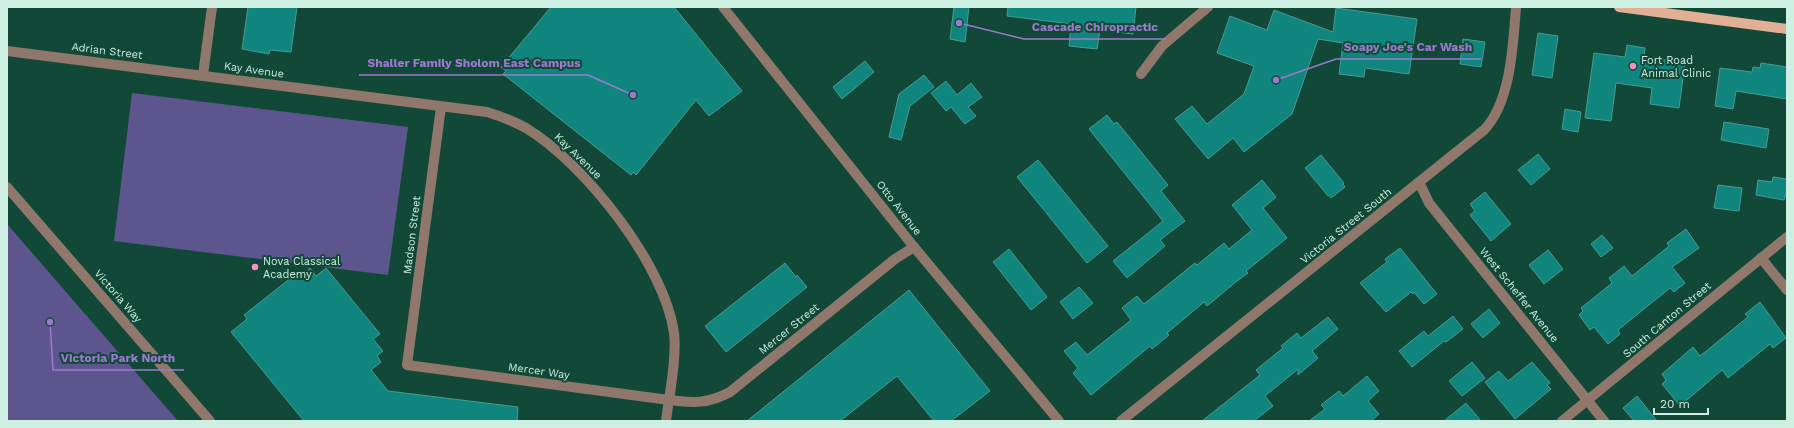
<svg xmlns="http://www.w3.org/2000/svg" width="1794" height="428" font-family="'Work Sans',sans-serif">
<rect width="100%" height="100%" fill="#114837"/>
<!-- green -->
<g fill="#5d568e">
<polygon points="132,93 408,127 388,275 114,241"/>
<polygon points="7,224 178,421 7,421"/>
</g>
<!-- building -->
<g fill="#0f857d" stroke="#499a93">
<polygon points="248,7 297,7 291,52 270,50 269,54 242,49"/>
<polygon points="551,7 674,7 742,91 709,116 696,100 636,175 633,172 631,175 503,74 506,71 501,67"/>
<polygon points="954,7 969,7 965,42 950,39"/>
<polygon points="1008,7 1136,7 1133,34 1100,30 1097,49 1069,46 1071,24 1007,16"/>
<polygon points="1336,8 1417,19 1409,74 1365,68 1364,77 1339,74 1343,43 1318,39 1292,114 1244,152 1233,138 1208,159 1175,119 1192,106 1207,124 1244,94 1254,66 1217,53 1230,16 1267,30 1274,10 1333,32"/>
<polygon points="1538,33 1558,36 1552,78 1532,75"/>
<polygon points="1463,39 1485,42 1481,67 1460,64"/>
<polygon points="1627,45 1645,48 1644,57 1685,63 1679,108 1650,104 1652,88 1616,83 1611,121 1585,118 1594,53 1625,57"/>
<polygon points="865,61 874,72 842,99 833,87"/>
<polygon points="1761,63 1787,67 1787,99 1736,91 1733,109 1715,106 1720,68 1752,72 1753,67 1760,68"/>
<polygon points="924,75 934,87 910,106 901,140 889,137 899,94"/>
<polygon points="946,81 957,95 971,83 982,97 968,107 976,116 965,124 951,107 946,111 931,93"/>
<polygon points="1565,109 1581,112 1578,132 1562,129"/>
<polygon points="1107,115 1114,124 1117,122 1168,185 1161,191 1185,221 1160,240 1165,246 1127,278 1113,261 1163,221 1089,129"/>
<polygon points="1724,122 1769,129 1766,148 1721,140"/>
<polygon points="1538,154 1550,169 1531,185 1518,170"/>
<polygon points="1321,155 1344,183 1343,184 1345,187 1331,198 1329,195 1328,196 1305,168"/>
<polygon points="1038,160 1108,246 1087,263 1017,177"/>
<polygon points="1773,177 1787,179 1787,193 1786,193 1784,200 1756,195 1758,180 1772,182"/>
<polygon points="1262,180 1276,197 1263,208 1287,238 1246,271 1248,273 1237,281 1207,306 1204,302 1167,333 1169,335 1152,349 1150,346 1091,395 1073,373 1078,368 1064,351 1076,342 1087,355 1131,320 1122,308 1137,296 1144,304 1195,263 1197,265 1224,243 1229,249 1252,230 1232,205"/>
<polygon points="1718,185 1742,188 1739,211 1714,208"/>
<polygon points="1485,192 1511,224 1491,241 1470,215 1475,211 1470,204"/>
<polygon points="1686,229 1699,248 1672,267 1685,283 1674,292 1670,288 1618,330 1620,334 1608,344 1594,327 1590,330 1579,315 1583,311 1581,308 1612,283 1609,278 1624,266 1632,276 1669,246 1667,243"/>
<polygon points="1602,235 1613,248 1601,257 1591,244"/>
<polygon points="1400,248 1437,294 1424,304 1414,292 1413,294 1411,292 1386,312 1360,283 1387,262 1385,259"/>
<polygon points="1009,249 1047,297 1031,310 993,262"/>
<polygon points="1548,250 1563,269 1544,284 1529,265"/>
<polygon points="785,263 796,277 797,275 807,287 726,352 705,326"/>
<polygon points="310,268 316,276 326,268 380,334 373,339 383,351 377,356 381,362 371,370 388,391 518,407 517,421 304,421 231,332 247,319 244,315 297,273 300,276"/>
<polygon points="1079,287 1093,303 1073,319 1060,302"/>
<polygon points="909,290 990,391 951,421 934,421 897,376 840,421 747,421"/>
<polygon points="1760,302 1786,338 1773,348 1770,344 1728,378 1722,370 1680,406 1662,384 1666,380 1662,374 1693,347 1700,356 1748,317 1745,314"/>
<polygon points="1489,309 1500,323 1483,338 1471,324"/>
<polygon points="1453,316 1463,329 1446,342 1444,341 1412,367 1399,351 1424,331 1428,336"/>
<polygon points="1328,317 1338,329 1312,351 1318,358 1298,375 1298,369 1265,396 1273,406 1254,421 1202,421 1260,375 1256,370 1283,348 1281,346 1297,333 1301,338"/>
<polygon points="1472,362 1485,378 1462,396 1449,381"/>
<polygon points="1532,362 1550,383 1547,385 1551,389 1515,419 1485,382 1499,371 1508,381"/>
<polygon points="1367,376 1379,391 1368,401 1379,414 1371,421 1309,421 1325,409 1321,405 1339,391 1343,396"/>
<polygon points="1637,396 1657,421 1634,421 1623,408"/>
<polygon points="1466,403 1481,421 1444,421"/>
</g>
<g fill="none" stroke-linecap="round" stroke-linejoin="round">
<!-- minor -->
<g stroke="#90776b" stroke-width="10">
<polyline points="723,7 914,247 1059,421"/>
<path d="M7,51L487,112C500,116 513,121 526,128C584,163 665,265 674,333C677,357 669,397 666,421"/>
<polyline points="1141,74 1162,46 1208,7"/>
<polyline points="203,75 212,7"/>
<path d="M441,107L407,365L669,400C693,403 708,404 730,392L895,259L914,247"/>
<polyline points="1419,182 1429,203 1604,421"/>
<polyline points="7,187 210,421"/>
<polyline points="1761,258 1787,290"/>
<path d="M1121,421L1484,130C1511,102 1513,45 1516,7"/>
<polyline points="1562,421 1787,237"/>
</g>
<!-- major -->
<polyline stroke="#e1af96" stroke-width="10" points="1619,7 1787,29"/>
</g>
<!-- markers -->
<g fill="#fa8fc7" stroke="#114837" stroke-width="1.5">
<circle cx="1633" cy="66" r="4"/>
<circle cx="255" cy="267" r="4"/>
</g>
<g text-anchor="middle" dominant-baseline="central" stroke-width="4" stroke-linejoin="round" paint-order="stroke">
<!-- street labels -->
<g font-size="11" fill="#cef0e2" stroke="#114837">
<text transform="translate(107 51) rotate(7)">Adrian Street</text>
<text transform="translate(254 70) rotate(8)">Kay Avenue</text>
<text transform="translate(578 156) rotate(44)">Kay Avenue</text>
<text transform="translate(899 208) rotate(52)">Otto Avenue</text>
<text transform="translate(1346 226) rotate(-39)">Victoria Street South</text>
<text transform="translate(412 235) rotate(-83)">Madson Street</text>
<text transform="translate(1519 295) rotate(51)">West Scheffer Avenue</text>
<text transform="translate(118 296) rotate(49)">Victoria Way</text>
<text transform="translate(1667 320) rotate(-40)">South Canton Street</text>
<text transform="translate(789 329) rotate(-39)">Mercer Street</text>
<text transform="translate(539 371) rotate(8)">Mercer Way</text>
</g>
<!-- poi labels -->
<g font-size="11" fill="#cef0e2" stroke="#114837" text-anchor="start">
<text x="1641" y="60">Fort Road<tspan x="1641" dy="13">Animal Clinic</tspan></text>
<text x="263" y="261">Nova Classical<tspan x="263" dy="13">Academy</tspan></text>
</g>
</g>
<!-- callouts -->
<path fill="none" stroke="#9c7acd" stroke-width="1.5" d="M959 23L1024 39H1166M1276 80L1336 59H1481M633 95L588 75H359M50 322L53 370H184"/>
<g fill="#9c7acd" stroke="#114837" stroke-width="1.5">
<circle cx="959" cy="23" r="4"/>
<circle cx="1276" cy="80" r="4"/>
<circle cx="633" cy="95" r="4"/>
<circle cx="50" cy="322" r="4"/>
</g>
<g font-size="12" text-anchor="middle" font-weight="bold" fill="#9c7acd" stroke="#114837" stroke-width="4" stroke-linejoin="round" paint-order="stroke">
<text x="1095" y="31">Cascade Chiropractic</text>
<text x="1408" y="51">Soapy Joe's Car Wash</text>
<text x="474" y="67">Shaller Family Sholom East Campus</text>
<text x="118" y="362">Victoria Park North</text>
</g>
<!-- border -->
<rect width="1794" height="428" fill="none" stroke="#cef0e2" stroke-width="16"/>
<!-- scale -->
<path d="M1654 408v6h54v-6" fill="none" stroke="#cef0e2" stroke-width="2"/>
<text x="1660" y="408" font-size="12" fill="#cef0e2" stroke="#114837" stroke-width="3" paint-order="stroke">20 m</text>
</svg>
